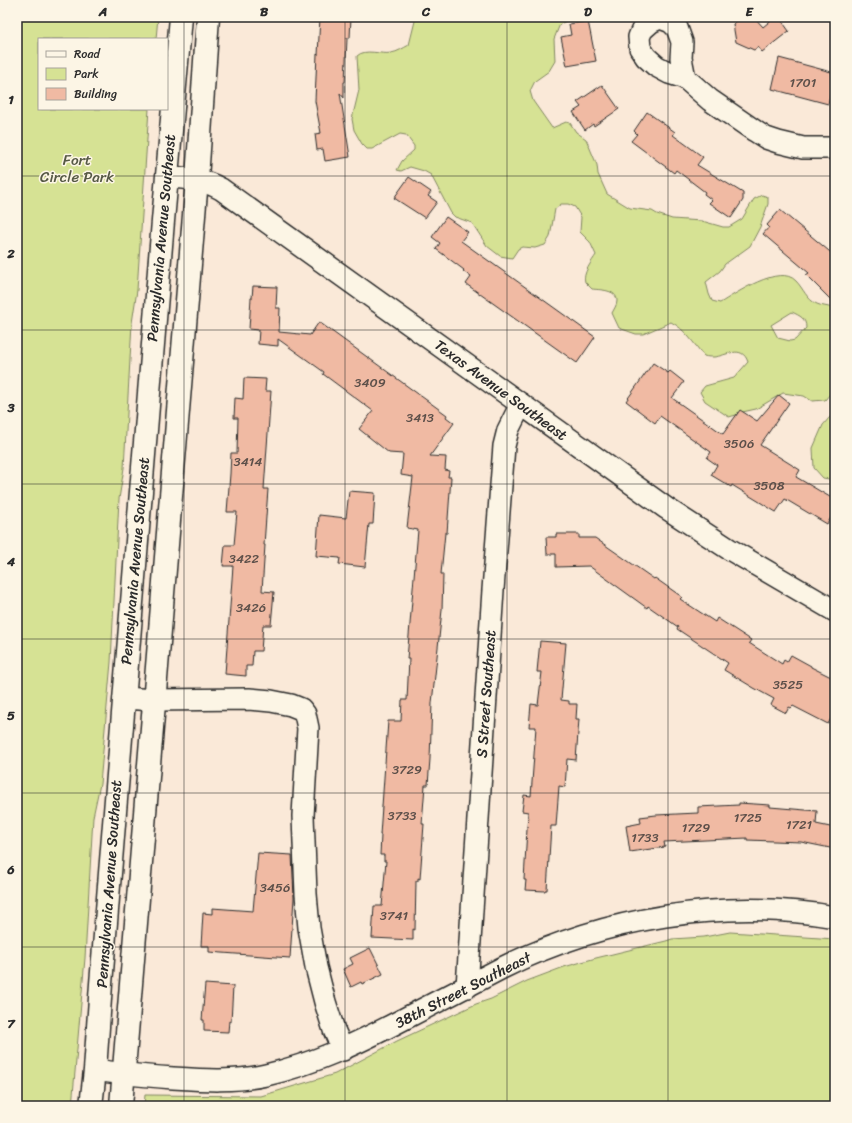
<svg xmlns="http://www.w3.org/2000/svg" width="852" height="1123" font-family="Sriracha,sans-serif">
<rect width="100%" height="100%" fill="#fae9d8"/>
<filter id="ink" filterUnits="userSpaceOnUse"><feTurbulence type="fractalNoise" baseFrequency=".025" numOctaves="2"/><feDisplacementMap in="SourceGraphic" scale="8" xChannelSelector="R" yChannelSelector="G"/><feConvolveMatrix kernelMatrix="1 2 1 2 8 2 1 2 1" color-interpolation-filters="sRGB"/></filter>
<g filter="url(#ink)">
<!-- green -->
<g fill="#d6e294" stroke="#808660" fill-rule="evenodd">
<polygon points="17,17 158,17 156,39 39,39 39,109 149,109 137,290 132,323 124,468 119,499 111,662 100,784 93,817 85,958 72,1106 17,1106"/>
<path d="M416,17H574L560,24L554,39L555,61L549,71L535,81L530,91L533,101L552,128L566,122L570,123L576,132L586,139L597,165L598,174L607,194L630,208L652,211L657,214L672,219L702,221L723,227H729L742,219L754,199L762,195L768,197V204L760,227L750,246L725,264L720,271L706,282L709,294L712,301L720,303C735,294 780,263 796,281C803,288 807,300 817,304C821,306 827,306 832,308L835,316V388L825,400L812,401L804,396L783,393L756,409L738,413L736,415L729,417L705,401L700,392L705,386L734,378L748,362C742,344 726,356 714,357C711,357 707,357 704,356C694,344 685,329 671,322L643,334H636L619,328L612,313C614,309 617,305 617,301C617,289 599,290 592,289C590,287 587,284 585,282C582,274 592,261 596,255L590,242L580,232L581,217L575,207L568,204H561L555,209L550,237L545,245L535,248L522,247L518,249L512,258L500,256L487,246L472,223L455,217L451,213L431,175L424,171L410,167L401,171L397,170L402,161L414,150V146L406,135L400,134L372,149H367L362,144L354,130L352,119L359,90L357,56C365,48 381,55 391,53C398,52 403,48 409,45ZM792,312C800,316 806,318 806,328L795,340L790,341L778,338L771,325Z"/>
<polygon points="835,413 835,480 823,478 814,468 813,448 823,425 830,417"/>
<polygon points="730,932 835,939 835,1106 144,1106 145,1095 261,1096 335,1074 397,1041 476,1004 491,999 527,981 564,967 596,958 666,941 672,939 704,937"/>
</g>
<!-- building -->
<g fill="#f0baa3" stroke="#2b2b2b">
<polygon points="320,17 351,17 350,38 347,38 345,82 344,82 344,98 340,93 350,157 325,161 323,149 317,150 315,134 321,133 315,101 317,54 318,55"/>
<polygon points="741,17 754,17 763,27 775,17 779,17 789,31 762,52 758,47 754,50 736,42 733,24"/>
<polygon points="588,21 596,61 567,66 561,37 571,35 569,24"/>
<polygon points="779,58 835,73 828,104 772,89"/>
<polygon points="602,85 619,109 594,126 593,124 585,130 573,112 581,107 577,102"/>
<polygon points="647,112 675,132 673,135 703,157 697,165 743,193 743,200 731,218 709,203 712,200 704,194 705,192 676,170 674,173 631,141 637,134 634,131"/>
<polygon points="409,177 431,192 428,196 437,202 425,218 394,198"/>
<polygon points="780,210 835,256 835,304 806,275 809,273 763,234 769,227 767,225"/>
<polygon points="446,217 468,232 461,241 595,337 577,363 466,284 471,277 463,271 464,270 436,249 440,243 432,237"/>
<polygon points="253,286 277,287 276,308 280,308 279,332 310,335 319,322 447,415 446,417 454,423 430,456 446,457 445,470 449,471 448,477 451,477 447,533 445,533 441,574 443,574 442,610 432,703 430,759 428,785 425,785 422,824 424,824 420,879 418,878 418,881 416,881 415,930 413,929 413,940 372,938 374,906 382,906 386,861 384,861 384,855 380,855 381,835 380,835 388,721 401,721 402,700 407,700 409,659 407,659 418,530 407,528 413,477 401,475 403,454 389,453 359,429 373,411 323,374 324,372 278,339 278,346 258,344 259,330 249,329 251,298 252,298"/>
<polygon points="653,363 668,373 670,371 684,382 672,398 723,434 740,410 757,421 779,395 789,403 760,445 800,470 796,477 835,500 835,511 827,524 785,499 776,512 732,485 731,487 711,475 717,465 707,458 711,452 660,416 655,423 626,401"/>
<polygon points="244,378 266,379 265,391 271,391 264,489 268,489 264,545 265,545 262,591 274,592 271,625 263,625 261,651 253,651 252,666 246,666 246,676 225,674 233,566 223,566 225,545 234,545 237,512 227,512 230,474 231,453 237,453 238,418 234,418 235,398 243,399"/>
<polygon points="349,491 375,493 373,524 369,524 365,567 339,564 340,558 316,556 319,515 346,518"/>
<polygon points="556,534 579,534 579,538 595,538 654,579 655,578 682,597 680,599 715,622 717,618 751,640 749,643 782,664 784,660 787,662 791,655 811,666 811,667 835,679 835,711 828,724 793,706 791,708 789,707 786,713 771,705 774,699 754,688 724,670 728,663 677,629 678,627 648,606 647,608 589,566 556,567 556,554 547,554 546,537 556,537"/>
<polygon points="540,641 566,643 561,700 569,701 569,704 577,704 576,719 579,719 576,760 567,759 565,787 559,786 556,826 551,826 547,890 545,890 545,891 525,890 526,880 524,880 528,812 522,811 524,795 531,796 536,727 529,727 531,704 538,705 542,672 537,672"/>
<polygon points="739,803 770,805 770,807 817,811 816,824 835,828 835,849 801,842 747,840 747,838 664,842 665,847 630,852 626,826 641,823 640,817 656,815 698,813 698,807 739,805"/>
<polygon points="258,853 292,855 294,898 290,958 209,952 209,946 201,946 203,913 212,914 212,908 253,911"/>
<polygon points="370,948 383,974 362,984 361,982 351,987 343,969 353,964 350,958"/>
<polygon points="205,984 233,986 231,1022 229,1021 228,1032 204,1031 204,1020 202,1020"/>
</g>
<g fill="none" stroke-linecap="round" stroke-linejoin="round">
<!-- minor casing -->
<g stroke="#2b2b2b" stroke-width="24">
<g id="minor">
<polyline points="685,78 681,58 682,42 677,28 671,22 660,18 651,22 642,30 639,37 640,48 646,57 656,66 669,73 685,78 710,100 755,131 766,138 778,142 803,148 835,148"/>
<path d="M167,177C187,178 203,179 221,189L666,508L729,549L835,611"/>
<polyline points="124,698 154,700 249,699 271,701 291,705 301,709 305,714 308,728 303,816 306,894 309,928 316,967 325,1002 334,1030 343,1050"/>
<polyline points="467,987 493,590 504,446 508,430 521,404"/>
<path d="M95,1070C121,1074 147,1076 173,1078C204,1080 235,1082 266,1075C314,1064 358,1043 402,1020C435,1003 469,985 502,968C603,918 724,897 835,917"/>
</g>
</g>
<!-- highway casing -->
<g stroke="#2b2b2b" stroke-width="25">
<g id="highway">
<polyline points="91,1106 95,1070 101,984 163,221 181,17"/>
<polyline points="121,1106 197,179 208,17"/>
</g>
</g>
<!-- minor -->
<use href="#minor" stroke="#fcf5e5" stroke-width="21"/>
<!-- highway -->
<use href="#highway" stroke="#fcf5e5" stroke-width="22"/>
</g>
</g>
<!-- grid -->
<path fill="none" stroke="#2b2b2b" stroke-width="1" stroke-opacity="0.55" d="M184,17V1106M345,17V1106M507,17V1106M668,17V1106M17,176H835M17,330H835M17,484H835M17,639H835M17,793H835M17,947H835"/>
<g text-anchor="middle" dominant-baseline="central" stroke-width="3" stroke-linejoin="round" paint-order="stroke">
<!-- number labels -->
<g font-size="13" fill="#5c4f49">
<text x="803" y="82">1701</text>
<text x="370" y="382">3409</text>
<text x="420" y="417">3413</text>
<text x="739" y="443">3506</text>
<text x="248" y="461">3414</text>
<text x="769" y="485">3508</text>
<text x="244" y="558">3422</text>
<text x="251" y="607">3426</text>
<text x="788" y="684">3525</text>
<text x="407" y="769">3729</text>
<text x="402" y="815">3733</text>
<text x="748" y="817">1725</text>
<text x="799" y="824">1721</text>
<text x="696" y="827">1729</text>
<text x="645" y="837">1733</text>
<text x="275" y="887">3456</text>
<text x="394" y="915">3741</text>
</g>
<!-- park labels -->
<g font-size="15" fill="#565945" stroke="#fcf5e5">
<text x="77" y="160">Fort<tspan x="77" dy="17">Circle Park</tspan></text>
</g>
<!-- street labels -->
<g font-size="15" fill="#2b2b2b" stroke="#fcf5e5">
<text transform="translate(161 238) rotate(-85)">Pennsylvania Avenue Southeast</text>
<text transform="translate(501 390) rotate(36)">Texas Avenue Southeast</text>
<text transform="translate(135 561) rotate(-85)">Pennsylvania Avenue Southeast</text>
<text transform="translate(486 694) rotate(-86)">S Street Southeast</text>
<text transform="translate(109 884) rotate(-86)">Pennsylvania Avenue Southeast</text>
<text transform="translate(463 990) rotate(-27)">38th Street Southeast</text>
</g>
</g>
<!-- margin -->
<rect width="852" height="1123" fill="none" stroke="#fcf5e5" stroke-width="44"/>
<!-- legend -->
<rect x="38" y="38" width="130" height="72" fill="#fcf5e5" stroke="#a8a49b"/>
<rect x="46" y="51" width="20" height="6" fill="#fcf5e5" stroke="#a8a49b"/>
<text x="74" y="58" font-size="12" fill="#2b2b2b">Road</text>
<rect x="46" y="68" width="20" height="12" fill="#d6e294" stroke="#a8a49b"/>
<text x="74" y="78" font-size="12" fill="#2b2b2b">Park</text>
<rect x="46" y="88" width="20" height="12" fill="#f0baa3" stroke="#a8a49b"/>
<text x="74" y="98" font-size="12" fill="#2b2b2b">Building</text>
<rect x="22" y="22" width="808" height="1079" fill="none" stroke="#2b2b2b" stroke-width="1.5"/>
<g font-size="13" text-anchor="middle" font-weight="bold" fill="#2b2b2b">
<text x="103" y="16">A</text>
<text x="264" y="16">B</text>
<text x="426" y="16">C</text>
<text x="588" y="16">D</text>
<text x="749" y="16">E</text>
<text x="11" y="104">1</text>
<text x="11" y="258">2</text>
<text x="11" y="412">3</text>
<text x="11" y="566">4</text>
<text x="11" y="720">5</text>
<text x="11" y="874">6</text>
<text x="11" y="1028">7</text>
</g>
</svg>
